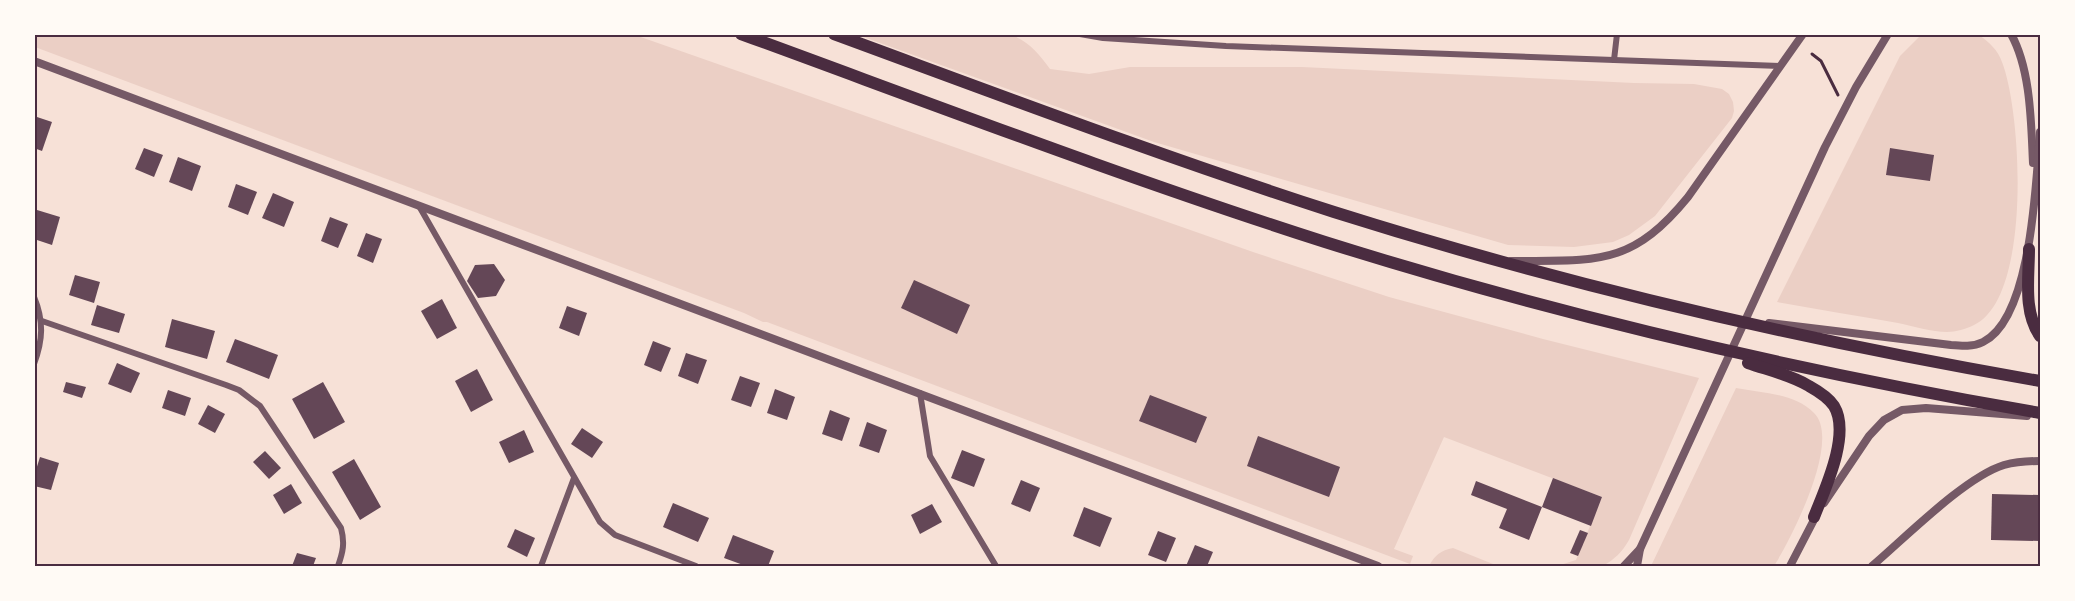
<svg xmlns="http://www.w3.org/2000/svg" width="2075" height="601" font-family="'Work Sans',sans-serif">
<rect width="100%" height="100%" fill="#f7e1d7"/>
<!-- green -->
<g fill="#ebcfc5">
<path d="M34,35H635L1253,252L1389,297L1543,339L1699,378L1629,540C1622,552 1615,559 1603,566H1557L1576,560L1602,497L1444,437L1394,549L1413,556L1410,564L767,322H763L744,313L35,47Z"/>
<path d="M858,35H1011C1029,41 1039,54 1050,69L1089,74L1130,67H1302L1634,83L1694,84L1722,89L1729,94L1733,102L1734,111L1732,118L1655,216L1629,235L1613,242L1574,247L1508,245L1154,142Z"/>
<path d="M1921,35H1979C1989,42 1998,50 2002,62C2022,113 2032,298 1974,325C1966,329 1956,332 1947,332C1932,332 1913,326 1898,323C1858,316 1817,309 1777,302L1900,56Z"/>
<path d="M1736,388C1762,393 1795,393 1814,413C1842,440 1791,539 1774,566H1651Z"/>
<path d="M1453,548L1498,566H1429C1434,556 1441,550 1453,548Z"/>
</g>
<!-- building -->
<g fill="#644757">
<polygon points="34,116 52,122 42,151 34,148"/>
<polygon points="144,148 163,155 154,177 135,169"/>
<polygon points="1890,148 1934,155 1930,181 1886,175"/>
<polygon points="178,157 201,166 192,191 169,182"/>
<polygon points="236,184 257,192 248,215 228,207"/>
<polygon points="273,193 294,202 284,227 262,218"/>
<polygon points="37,210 60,217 52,245 34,239 34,219"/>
<polygon points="330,217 348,224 338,248 321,241"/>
<polygon points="366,233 382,239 373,263 357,256"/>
<polygon points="494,264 505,280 496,296 478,298 467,281 475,265"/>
<polygon points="75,275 100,282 94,303 69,295"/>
<polygon points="914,280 970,305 957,334 901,308"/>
<polygon points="442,299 457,328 437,339 421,311"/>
<polygon points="97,305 125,314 119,333 91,325"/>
<polygon points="567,306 587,313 579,336 559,328"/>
<polygon points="172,319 215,331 207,359 165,347"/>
<polygon points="235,339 278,355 269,379 226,362"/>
<polygon points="653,341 671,348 661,372 644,365"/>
<polygon points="686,353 707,360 698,384 678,376"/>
<polygon points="117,363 140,373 131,393 108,384"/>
<polygon points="477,369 493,400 471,412 455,381"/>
<polygon points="740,376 760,383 751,407 731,400"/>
<polygon points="66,382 86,387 82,398 63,392"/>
<polygon points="323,382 345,422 314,439 292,399"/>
<polygon points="775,389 795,397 787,420 767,413"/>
<polygon points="168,390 191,398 185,416 162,408"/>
<polygon points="1150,395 1207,417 1196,443 1139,421"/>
<polygon points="208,405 225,414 215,433 198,424"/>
<polygon points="830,410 850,418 842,441 822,434"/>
<polygon points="867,422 887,430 879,453 859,446"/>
<polygon points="582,428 603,442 592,458 571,444"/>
<polygon points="524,430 534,452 509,463 499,442"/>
<polygon points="1258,436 1340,467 1329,497 1247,466"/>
<polygon points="962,450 985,459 974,487 951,478"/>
<polygon points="265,451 281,468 269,479 253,462"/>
<polygon points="40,457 59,463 51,490 34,486 34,476"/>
<polygon points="354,459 381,507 360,520 332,472"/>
<polygon points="1553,478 1602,497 1591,526 1542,507 1529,540 1499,528 1507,509 1471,495 1476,481 1542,507"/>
<polygon points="1021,480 1040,488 1030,512 1011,504"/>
<polygon points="291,484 302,503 284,514 273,495"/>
<polygon points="1992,494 2040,495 2040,541 1991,540"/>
<polygon points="673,503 709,518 698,542 663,527"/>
<polygon points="932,504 942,522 920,534 911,515"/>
<polygon points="1084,507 1112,518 1100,547 1073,536"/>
<polygon points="515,529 535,538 527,557 507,547"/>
<polygon points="1580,530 1588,533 1578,556 1570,553"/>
<polygon points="1158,531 1176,538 1166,562 1148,555"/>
<polygon points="733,535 774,551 768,566 746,566 724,558"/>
<polygon points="1195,545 1213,552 1207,566 1186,566"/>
<polygon points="297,553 316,558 313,566 292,566"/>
</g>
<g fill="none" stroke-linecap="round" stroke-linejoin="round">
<!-- path -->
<polyline stroke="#4a2c40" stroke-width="3" points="1812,54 1821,61 1838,95"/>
<!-- minor -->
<g stroke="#755966" stroke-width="6">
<polyline points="1080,34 1103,38 1226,46 1780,66"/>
<polyline points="1614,60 1617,34"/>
<polyline points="419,206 600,522 615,535 696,566"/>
<path d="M34,297C44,321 43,340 34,364"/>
<path d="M42,321L226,385L239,390L260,406L341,528C345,543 343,552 338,566"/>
<polyline points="920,393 930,456 996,566"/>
<polyline points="541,566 574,478"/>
</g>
<!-- tertiary -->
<g stroke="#755966" stroke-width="8">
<path d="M2011,34C2031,70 2031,123 2033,163"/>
<polyline points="34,61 1378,566"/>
<path d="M1511,261C1595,260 1630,268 1688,197L1803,34"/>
<path d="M1769,323L1951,345C1962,346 1973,347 1983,342C2032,318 2036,181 2040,132"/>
<polyline points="1824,503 1869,436 1884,420 1902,410 1926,408 2027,416"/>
<polyline points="1624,566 1640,549"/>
<polyline points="1637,566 1640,549 1825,147 1856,87 1888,34"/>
<polyline points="1790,566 1817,514"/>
<path d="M1872,566C1905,538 1965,477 2004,465C2015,462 2029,461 2040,461"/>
</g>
<!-- trunk -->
<g stroke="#4a2c40" stroke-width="12">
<path d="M741,34C935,105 1128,179 1325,242C1560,316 1798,371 2040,413"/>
<path d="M834,34C1000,95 1166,158 1334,212C1565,285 1801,340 2040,381"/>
<path d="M2029,249C2029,277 2023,312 2040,336"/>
<path d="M1748,363C1768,370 1791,375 1809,386C1818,391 1828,397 1834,406C1851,434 1825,489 1814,517"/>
</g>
</g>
<!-- border -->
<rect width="2075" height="601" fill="none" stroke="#fffaf5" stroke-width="72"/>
<rect x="36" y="36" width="2003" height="529" fill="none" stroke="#4a2c40" stroke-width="2"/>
</svg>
